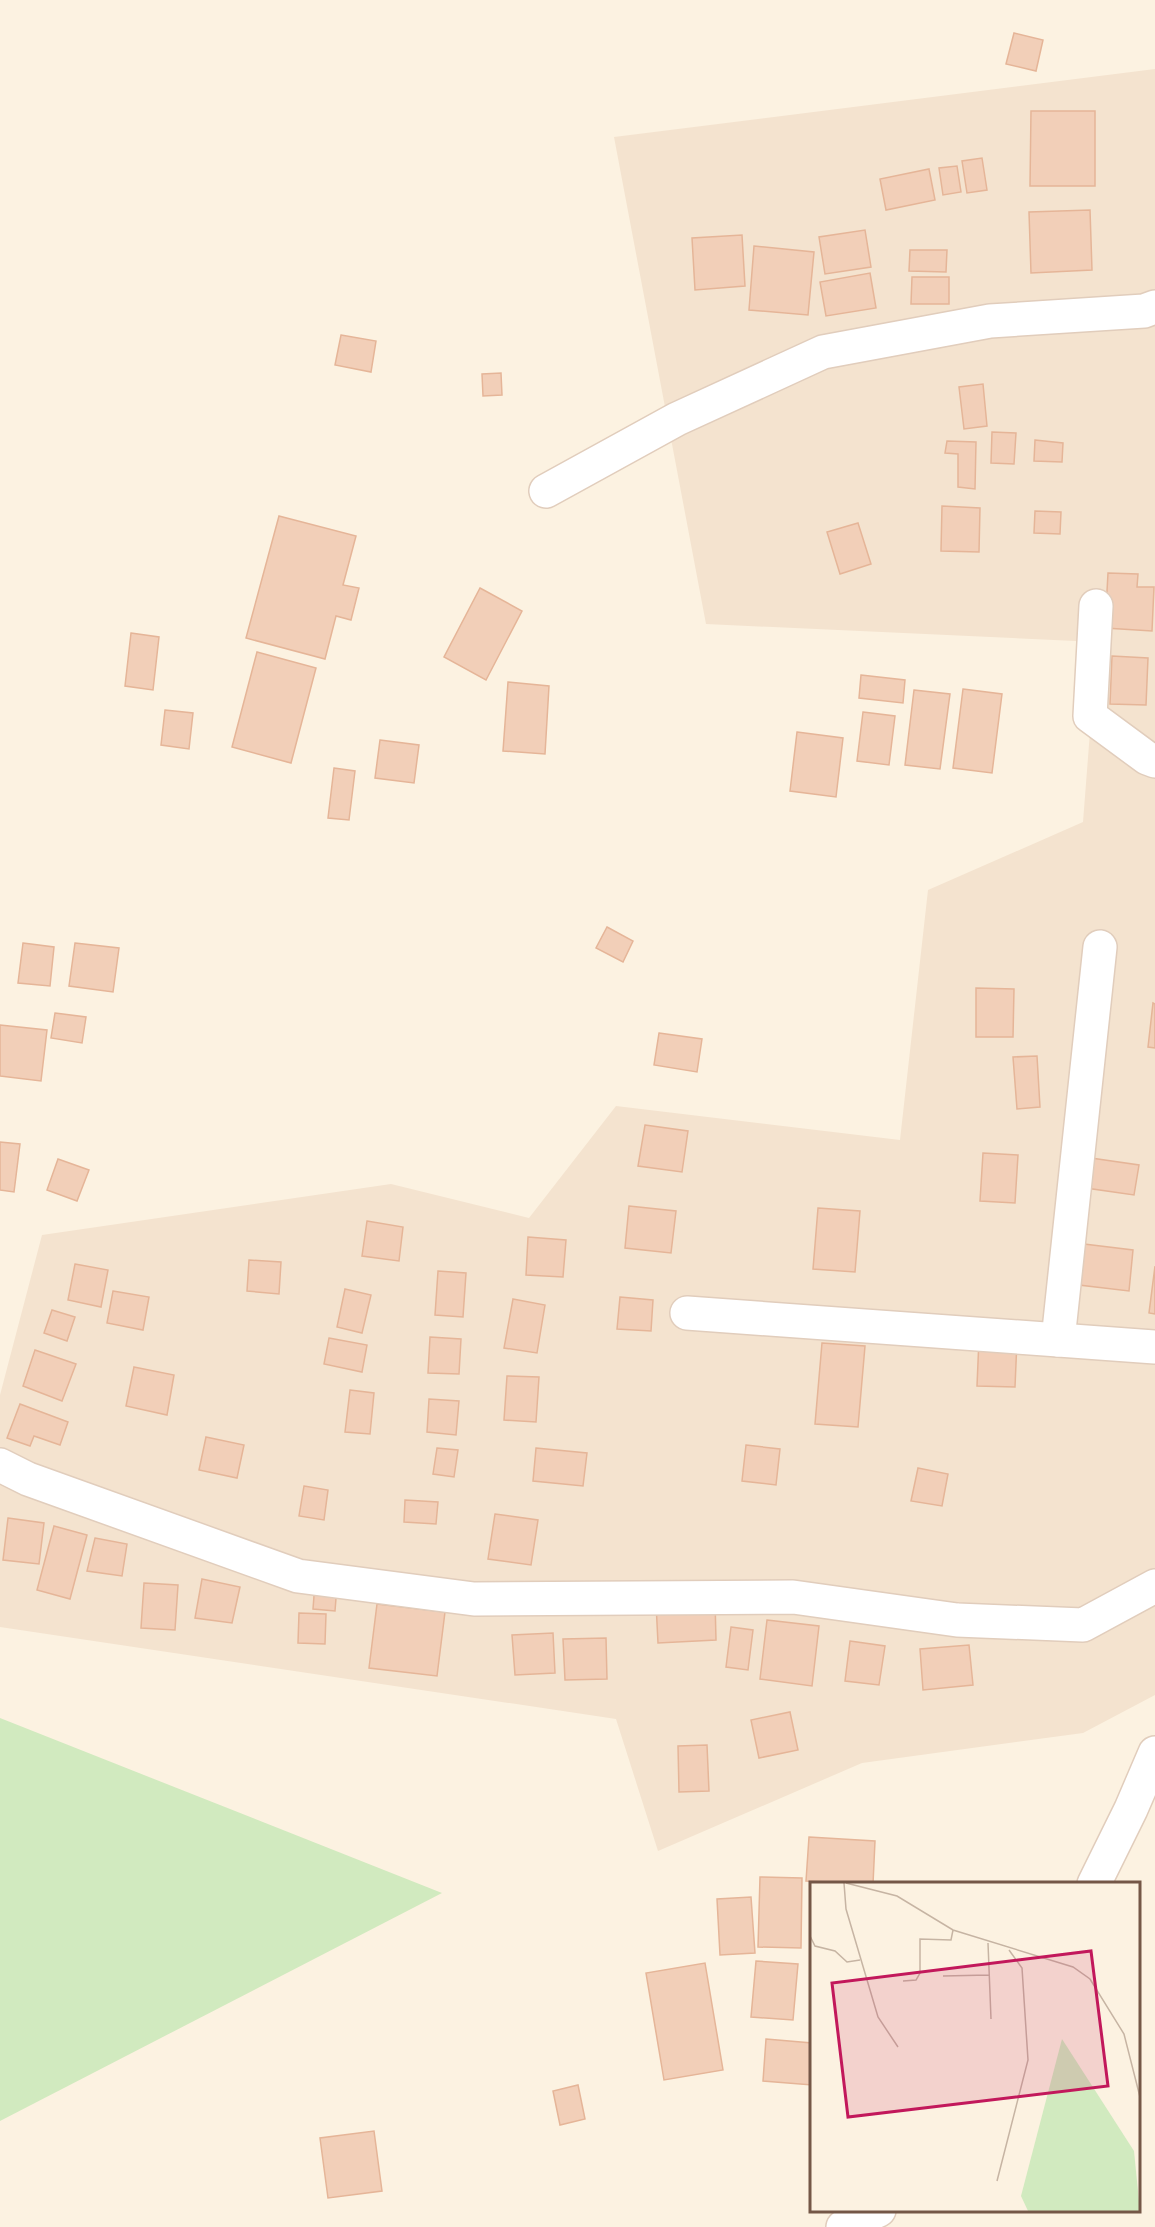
<svg xmlns="http://www.w3.org/2000/svg" width="1155" height="2227" font-family="'Golos Text',sans-serif">
<rect width="100%" height="100%" fill="#fcf2e1"/>
<!-- residential -->
<polygon fill="#f4e3cf" points="1155,69 1155,1695 1083,1733 862,1763 658,1851 616,1719 0,1627 0,1395 42,1235 391,1184 529,1218 616,1106 900,1140 928,890 1083,822 1097,642 706,624 614,137"/>
<!-- green -->
<polygon fill="#d1eabf" points="0,1718 442,1893 0,2121"/>
<!-- building -->
<g fill="#f2cfb8" stroke="#e5b598" stroke-width="1.5">
<polygon points="1014,33 1043,40 1036,71 1006,64"/>
<polygon points="1031,111 1095,111 1095,186 1030,186"/>
<polygon points="982,158 987,190 967,193 962,161"/>
<polygon points="957,166 961,192 943,195 939,168"/>
<polygon points="929,169 935,200 886,210 880,179"/>
<polygon points="1090,210 1092,270 1031,273 1029,212"/>
<polygon points="865,230 871,267 825,274 819,237"/>
<polygon points="742,235 745,286 695,290 692,238"/>
<polygon points="754,246 814,252 808,315 749,310"/>
<polygon points="910,250 947,250 946,272 909,271"/>
<polygon points="870,273 876,308 826,316 820,282"/>
<polygon points="912,277 949,277 949,304 911,304"/>
<polygon points="341,335 376,341 371,372 335,365"/>
<polygon points="501,373 502,395 483,396 482,374"/>
<polygon points="983,384 987,426 964,429 959,387"/>
<polygon points="992,432 1016,433 1014,464 991,463"/>
<polygon points="1035,440 1063,443 1062,462 1034,461"/>
<polygon points="947,441 976,442 975,489 958,487 958,454 945,453"/>
<polygon points="942,506 980,508 979,552 941,551"/>
<polygon points="1035,511 1061,512 1060,534 1034,533"/>
<polygon points="279,516 356,536 343,585 359,588 351,620 336,616 325,659 246,638"/>
<polygon points="858,523 871,564 840,574 827,532"/>
<polygon points="1108,573 1138,574 1137,587 1154,587 1152,631 1105,628"/>
<polygon points="480,588 522,611 486,680 444,657"/>
<polygon points="131,633 159,637 153,690 125,686"/>
<polygon points="257,652 316,668 291,763 232,747"/>
<polygon points="1112,656 1148,658 1146,705 1110,704"/>
<polygon points="861,675 905,680 903,703 859,698"/>
<polygon points="508,682 549,686 545,754 503,751"/>
<polygon points="963,689 1002,694 992,773 953,768"/>
<polygon points="914,690 950,694 940,769 905,765"/>
<polygon points="165,710 193,713 189,749 161,745"/>
<polygon points="863,712 895,716 889,765 857,761"/>
<polygon points="797,732 843,738 836,797 790,791"/>
<polygon points="380,740 419,745 414,783 375,778"/>
<polygon points="334,768 355,771 349,820 328,818"/>
<polygon points="607,927 633,941 623,962 596,948"/>
<polygon points="23,943 54,947 50,986 18,983"/>
<polygon points="75,943 119,948 113,992 69,986"/>
<polygon points="976,988 1014,989 1013,1037 976,1037"/>
<polygon points="1153,1003 1155,1004 1155,1048 1148,1047"/>
<polygon points="55,1013 86,1017 82,1043 51,1038"/>
<polygon points="0,1025 47,1030 41,1081 0,1076"/>
<polygon points="659,1033 702,1039 697,1072 654,1065"/>
<polygon points="1037,1056 1040,1107 1017,1109 1013,1057"/>
<polygon points="645,1125 688,1131 682,1172 638,1166"/>
<polygon points="0,1142 20,1144 14,1192 0,1190"/>
<polygon points="983,1153 1018,1155 1015,1203 980,1201"/>
<polygon points="1091,1158 1139,1165 1134,1195 1086,1188"/>
<polygon points="58,1159 89,1170 77,1201 47,1190"/>
<polygon points="629,1206 676,1211 671,1253 625,1248"/>
<polygon points="818,1208 860,1211 855,1272 813,1269"/>
<polygon points="367,1221 403,1227 399,1261 362,1256"/>
<polygon points="528,1237 566,1240 563,1277 526,1275"/>
<polygon points="1084,1244 1133,1250 1129,1291 1079,1285"/>
<polygon points="249,1260 281,1262 279,1294 247,1291"/>
<polygon points="75,1264 108,1270 101,1307 68,1300"/>
<polygon points="1155,1266 1155,1314 1149,1313"/>
<polygon points="438,1271 466,1273 463,1317 435,1315"/>
<polygon points="345,1289 371,1295 362,1333 337,1327"/>
<polygon points="113,1291 149,1297 143,1330 107,1323"/>
<polygon points="620,1297 653,1300 651,1331 617,1329"/>
<polygon points="513,1299 545,1305 537,1353 504,1348"/>
<polygon points="52,1310 75,1317 67,1341 44,1333"/>
<polygon points="430,1337 461,1339 459,1374 428,1373"/>
<polygon points="329,1338 367,1345 362,1372 324,1364"/>
<polygon points="979,1339 1017,1340 1015,1387 977,1386"/>
<polygon points="822,1343 865,1346 858,1427 815,1424"/>
<polygon points="35,1350 76,1364 62,1401 23,1386"/>
<polygon points="134,1367 174,1375 167,1415 126,1406"/>
<polygon points="507,1376 539,1377 536,1422 504,1420"/>
<polygon points="350,1390 374,1393 370,1434 345,1432"/>
<polygon points="429,1399 459,1401 456,1435 427,1432"/>
<polygon points="20,1404 68,1422 60,1445 34,1436 30,1446 7,1438"/>
<polygon points="206,1437 244,1445 237,1478 199,1470"/>
<polygon points="746,1445 780,1449 776,1485 742,1481"/>
<polygon points="437,1448 458,1450 454,1477 433,1474"/>
<polygon points="536,1448 587,1453 583,1486 533,1481"/>
<polygon points="918,1468 948,1474 942,1506 911,1501"/>
<polygon points="304,1486 328,1490 324,1520 299,1516"/>
<polygon points="405,1500 438,1502 436,1524 404,1522"/>
<polygon points="495,1514 538,1520 531,1565 488,1559"/>
<polygon points="8,1518 44,1523 39,1564 3,1560"/>
<polygon points="54,1526 87,1535 70,1599 37,1590"/>
<polygon points="95,1538 127,1544 122,1576 87,1571"/>
<polygon points="202,1579 240,1587 232,1623 195,1618"/>
<polygon points="144,1583 178,1585 175,1630 141,1628"/>
<polygon points="315,1583 337,1586 335,1611 313,1609"/>
<polygon points="715,1600 716,1640 658,1643 656,1603"/>
<polygon points="377,1604 445,1612 437,1676 369,1668"/>
<polygon points="299,1613 326,1614 325,1644 298,1643"/>
<polygon points="767,1620 819,1626 812,1686 760,1679"/>
<polygon points="731,1627 753,1630 748,1670 726,1667"/>
<polygon points="553,1633 555,1673 515,1675 512,1635"/>
<polygon points="606,1638 607,1679 565,1680 563,1639"/>
<polygon points="850,1641 885,1646 879,1685 845,1681"/>
<polygon points="969,1645 973,1685 923,1690 920,1649"/>
<polygon points="790,1712 798,1750 759,1758 751,1720"/>
<polygon points="707,1745 709,1791 679,1792 678,1746"/>
<polygon points="809,1837 875,1841 873,1884 806,1881"/>
<polygon points="760,1877 802,1878 801,1948 758,1947"/>
<polygon points="751,1897 755,1953 720,1955 717,1899"/>
<polygon points="756,1961 798,1964 793,2020 751,2017"/>
<polygon points="705,1963 723,2070 664,2080 646,1973"/>
<polygon points="766,2039 812,2043 812,2085 763,2081"/>
<polygon points="578,2085 585,2119 560,2125 553,2091"/>
<polygon points="374,2131 382,2191 328,2198 320,2138"/>
</g>
<g fill="none" stroke-linecap="round" stroke-linejoin="round">
<!-- minor casing -->
<g stroke="#e1cdbc" stroke-width="36">
<g id="minor">
<polyline points="546,491 677,419 823,352 990,321 1144,311 1155,307"/>
<polyline points="1096,606 1090,716 1147,758 1155,761"/>
<polyline points="687,1313 1155,1347"/>
<polyline points="1058,1340 1100,947"/>
<polyline points="0,1465 28,1479 298,1576 474,1599 793,1597 957,1620 1083,1625 1155,1586"/>
<polyline points="1094,1884 1131,1809 1155,1753"/>
<polyline points="843,2227 879,2210"/>
</g>
</g>
<!-- minor -->
<use href="#minor" stroke="#fff" stroke-width="33"/>
</g>
<!-- overview -->
<g transform="translate(810 1882)">
<rect width="330" height="330" fill="#fcf2e1"/>
<path d="M252,157L324,269L330,329H218L211,314Z" fill="#d1eabf"/>
<path fill="none" stroke="#c6b4a3" stroke-width="1.5" d="M34,1L36,27L68,135L88,165M36,1L87,14L143,48L263,85L280,97L314,152L330,215M0,54L5,64L25,69L37,80L50,78M178,61L181,137M133,94L179,93M93,99L106,98L110,91V57L141,58L143,48M187,299L218,178L212,86L199,68"/>
<path fill="#c2185b" fill-opacity="0.15" stroke="#c2185b" stroke-width="3" d="M281,69L298,204L38,235L22,101Z"/>
<rect width="330" height="330" fill="none" stroke="#745747" stroke-width="3"/>
</g>
</svg>
